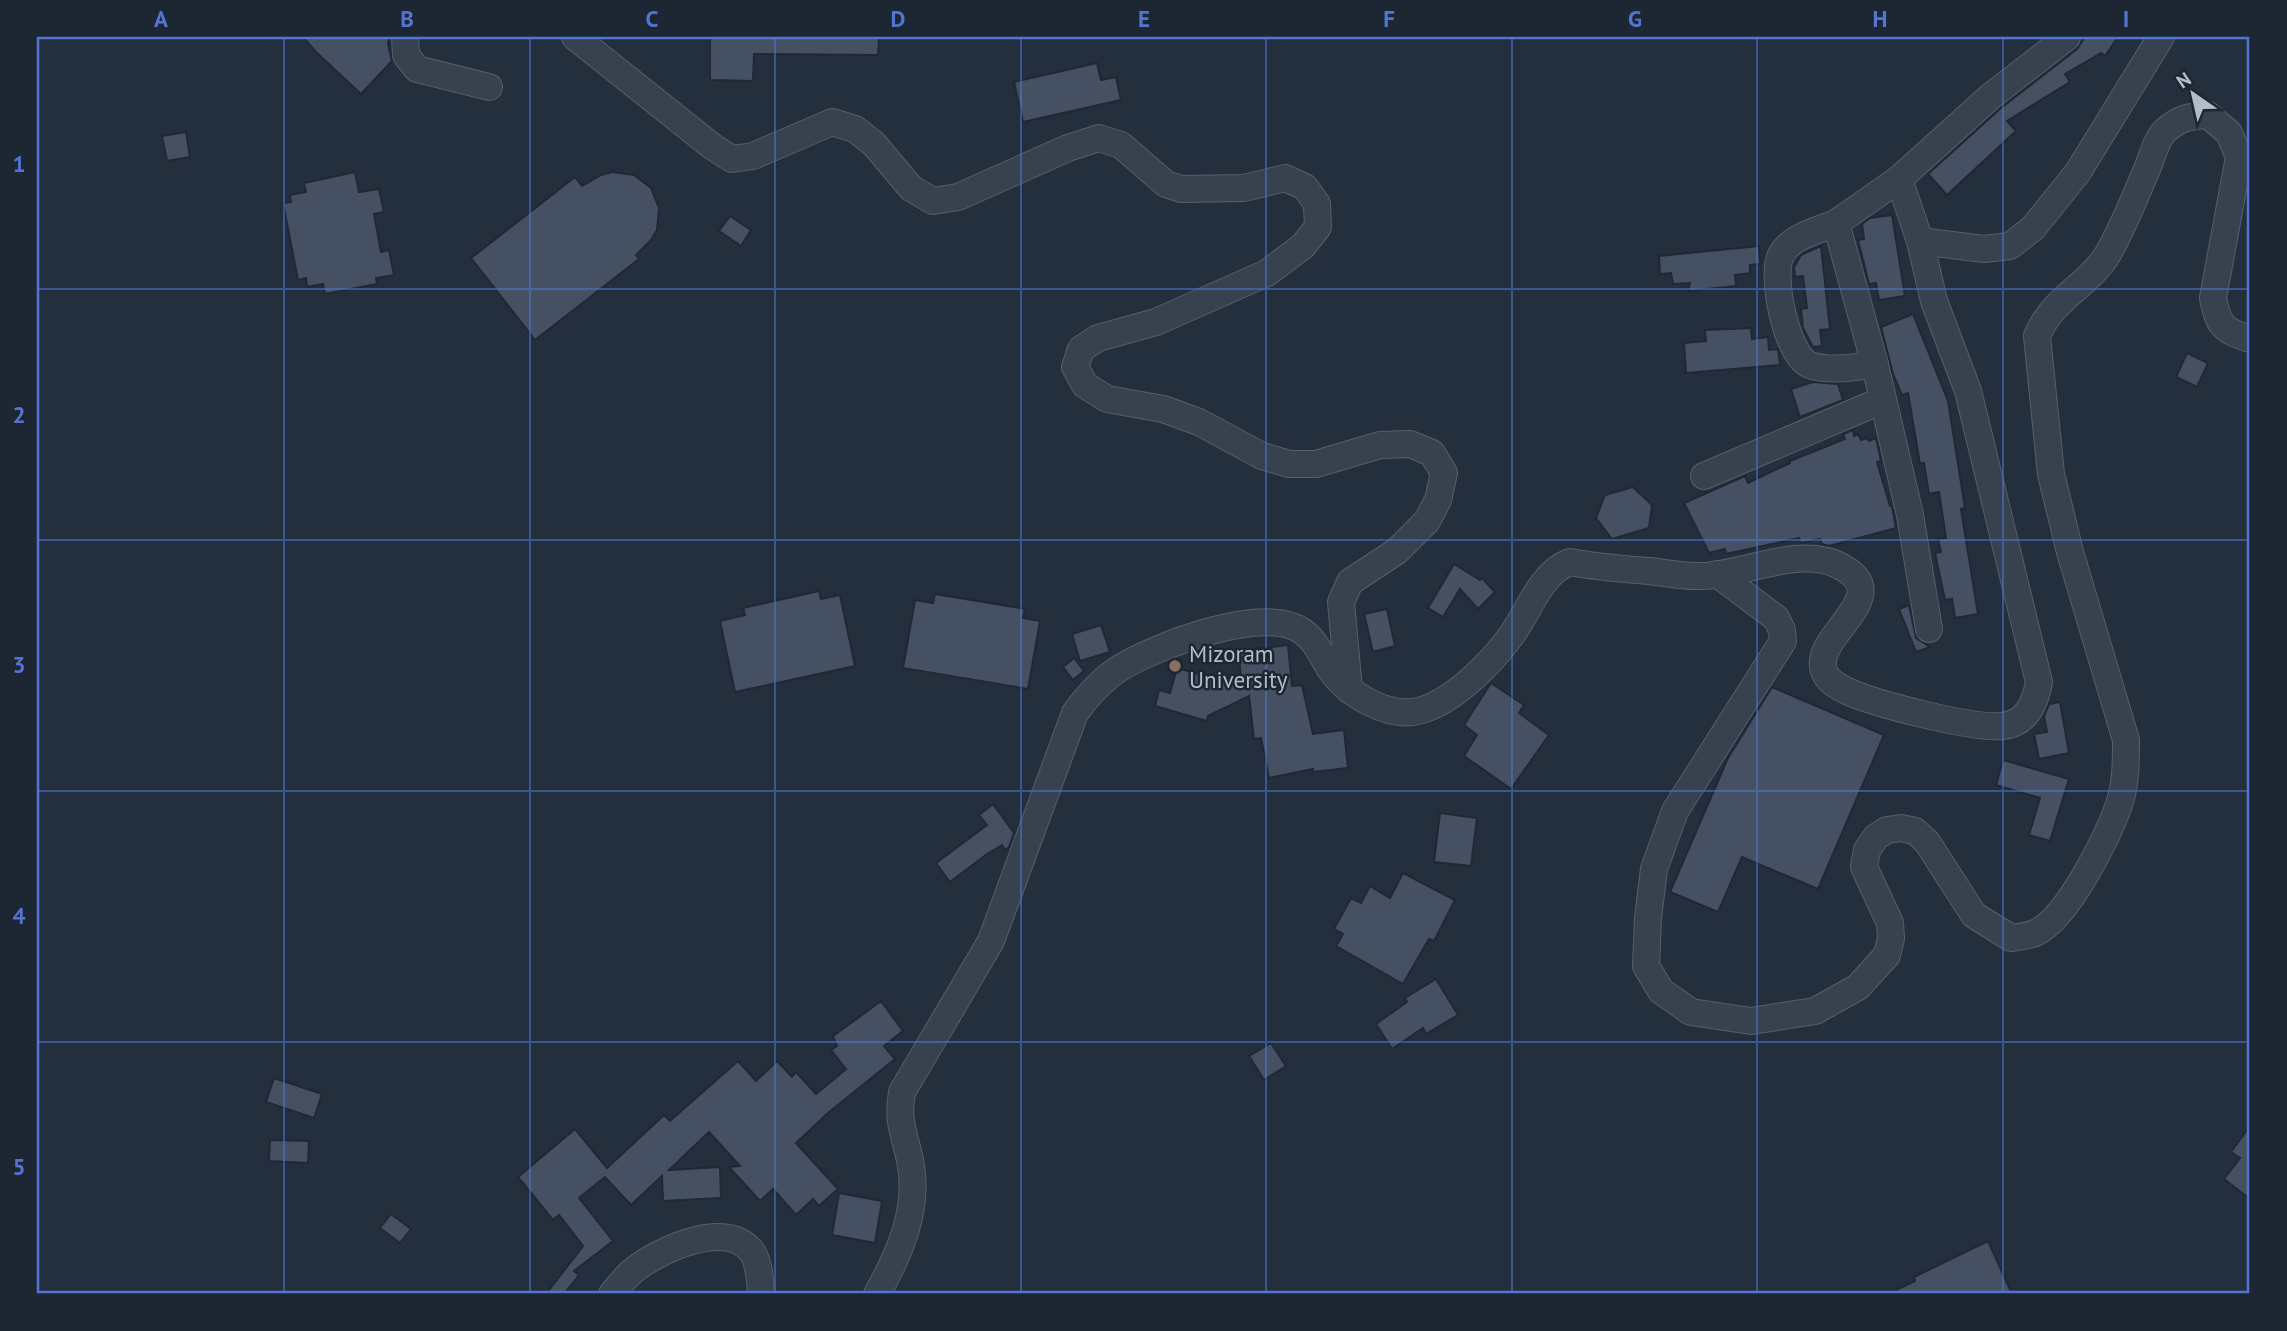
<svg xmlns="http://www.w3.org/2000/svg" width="2287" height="1331" font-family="'PT Sans',sans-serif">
<rect width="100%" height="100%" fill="#242f3e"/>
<!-- building -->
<g fill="#455162" stroke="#1f2835" stroke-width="2">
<polygon points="303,37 389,37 388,44 392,61 361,94 316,52"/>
<polygon points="710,37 879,37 878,55 754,54 753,81 710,80"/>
<polygon points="2085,37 2118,37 2105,56 2101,53 2065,74 2070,82 2007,121 2016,131 1947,195 1928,174 2001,108 2077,49"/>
<polygon points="1097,63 1101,80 1116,77 1121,100 1023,122 1014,82"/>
<polygon points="186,132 190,157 167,161 162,136"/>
<polygon points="355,172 359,192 379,189 384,212 374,214 381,252 389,250 394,275 376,278 377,284 325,294 323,284 307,287 306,278 298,280 283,203 291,202 290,195 306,192 304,183"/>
<polygon points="612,172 634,175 651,188 659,208 657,230 651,240 636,255 639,259 535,340 471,258 575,177 582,186 601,175"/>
<polygon points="1892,215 1905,296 1879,300 1876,283 1869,284 1858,240 1864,239 1862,224 1870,218"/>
<polygon points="730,216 751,230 741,246 719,231"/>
<polygon points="1759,246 1760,264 1750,265 1750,273 1735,275 1736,286 1688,291 1690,283 1673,284 1671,273 1660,274 1659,256"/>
<polygon points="1821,246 1830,329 1820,330 1822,346 1813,347 1803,328 1801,309 1807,308 1803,276 1795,277 1794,267 1801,255"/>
<polygon points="1913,314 1948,401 1965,508 1961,509 1978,614 1955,618 1952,599 1945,600 1935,553 1941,552 1938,539 1946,538 1939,492 1929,494 1924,463 1920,464 1908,393 1902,395 1893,374 1881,327"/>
<polygon points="1751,328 1752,339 1768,337 1769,350 1778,349 1780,365 1686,373 1684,343 1706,341 1705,330"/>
<polygon points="2187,353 2208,363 2197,387 2176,377"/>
<polygon points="1813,382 1838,384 1843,400 1800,417 1791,389"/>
<polygon points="1853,430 1854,436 1858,434 1861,440 1867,438 1869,441 1876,438 1881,461 1877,462 1890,506 1892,506 1896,528 1829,546 1822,544 1820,539 1801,543 1799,538 1726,554 1725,549 1709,553 1684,503 1745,476 1748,483 1790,463 1790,461 1845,439 1843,434"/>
<polygon points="1633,487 1652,505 1649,528 1612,539 1596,518 1605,495"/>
<polygon points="1454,564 1480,580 1482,578 1495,592 1478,609 1460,589 1443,617 1428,608"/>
<polygon points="819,591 821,599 840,595 855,666 735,692 720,621 745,615 743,608"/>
<polygon points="935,594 1025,609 1023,618 1040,621 1028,689 903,668 915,600 933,603"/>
<polygon points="1909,605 1916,638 1930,647 1916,652 1899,609"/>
<polygon points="1387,609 1395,646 1373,652 1364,614"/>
<polygon points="1101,625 1110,652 1080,661 1072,634"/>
<polygon points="1288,645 1292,686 1302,685 1313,734 1344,730 1348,768 1313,772 1313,769 1269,778 1261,738 1254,739 1249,696 1208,716 1207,721 1155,706 1159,690 1170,693 1177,668 1242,686 1238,651"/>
<polygon points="1074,658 1084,671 1073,680 1063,667"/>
<polygon points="1491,683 1524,705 1519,713 1549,735 1511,789 1464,756 1477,735 1464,725"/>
<polygon points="1772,687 1884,735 1818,889 1742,857 1718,912 1670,892 1728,758"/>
<polygon points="2060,702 2069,753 2039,759 2034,734 2047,732 2044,716 2049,704"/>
<polygon points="2003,760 2069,779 2050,841 2029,835 2040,798 1996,785"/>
<polygon points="993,804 1014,833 1009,847 1005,850 1002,845 987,854 950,882 936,863 987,825 979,815"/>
<polygon points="1440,813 1477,818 1471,866 1434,862"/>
<polygon points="1403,873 1455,900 1434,941 1429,939 1403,984 1336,946 1343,934 1334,929 1351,898 1361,903 1370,886 1390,898"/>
<polygon points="1436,979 1458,1015 1426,1034 1423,1028 1392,1049 1376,1024 1407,1002 1405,998"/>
<polygon points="881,1001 903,1031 884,1046 895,1059 828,1113 796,1143 838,1189 819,1206 813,1199 796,1215 773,1189 760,1201 729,1167 740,1166 709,1132 669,1170 720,1167 721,1198 663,1201 662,1176 631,1205 605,1177 579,1198 613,1241 574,1271 579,1275 564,1294 546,1294 583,1246 559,1215 553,1220 518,1177 575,1129 607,1168 664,1115 670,1121 738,1061 756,1081 777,1061 792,1077 796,1072 816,1094 846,1069 831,1050 837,1046 833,1036"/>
<polygon points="1271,1043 1286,1066 1264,1080 1249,1056"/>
<polygon points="274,1078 322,1094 314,1118 266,1102"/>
<polygon points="2250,1126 2250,1199 2224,1179 2240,1158 2231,1152"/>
<polygon points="270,1140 309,1141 308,1163 269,1161"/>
<polygon points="839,1193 882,1201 875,1243 832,1235"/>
<polygon points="391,1214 411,1229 400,1243 380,1228"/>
<polygon points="1988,1241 2012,1294 1888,1294 1915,1281 1914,1277"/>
</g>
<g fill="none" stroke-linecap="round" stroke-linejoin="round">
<!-- minor casing -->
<g stroke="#565f6c" stroke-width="28">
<g id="minor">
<polyline points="405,37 406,55 417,69 489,87"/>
<polyline points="575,37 713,147 732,159 753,156 832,122 855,129 874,144 911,188 933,201 958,197 1068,148 1099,138 1121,145 1166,184 1181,189 1244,188 1285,178 1305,187 1317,204 1318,227 1303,246 1267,273 1156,322 1098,338 1081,349 1075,367 1085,385 1107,399 1163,409 1199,422 1262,456 1289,464 1316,464 1380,445 1410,444 1432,453 1444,473 1438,500 1427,521 1397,551 1350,582 1341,602 1349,690"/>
<polyline points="1899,179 1836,223 1875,365 1910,515 1929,629"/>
<path d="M1836,223C1817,231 1791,236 1781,255C1770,276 1787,357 1810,365C1829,372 1855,367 1875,365"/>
<polyline points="1920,241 1984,249 2010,246 2033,228 2078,172 2161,37"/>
<polyline points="1704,476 1883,400"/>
<path d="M1717,574L1776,618L1782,630L1783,641L1675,811L1654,869L1648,918L1646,966L1661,991L1691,1012L1751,1021L1815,1011L1858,987L1887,955L1891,938L1890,923L1864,867L1867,850L1876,837L1887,830L1901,828L1915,831L1927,842L1974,915L2011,938C2019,937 2030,936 2037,932C2068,917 2107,838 2119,805C2126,784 2126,762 2126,740L2070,552L2051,474L2037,336C2052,298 2090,285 2109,252C2124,225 2135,197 2147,169C2152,158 2156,139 2165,131C2179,118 2190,116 2208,115L2229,133L2239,157L2213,298C2219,327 2223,330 2250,339"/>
<path d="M612,1294C619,1286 625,1277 634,1270C659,1250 727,1218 752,1252C760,1264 760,1281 761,1294"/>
<path d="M877,1294C900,1253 920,1208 910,1160C904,1132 897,1122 902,1092L991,941L1075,713C1088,695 1101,680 1120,668C1156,646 1264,604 1302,631C1316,641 1321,655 1330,669C1348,695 1390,720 1422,710C1455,700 1491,663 1511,636C1528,613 1541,572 1570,562C1596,567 1623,569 1649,571C1666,573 1684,577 1702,576C1742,575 1798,546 1838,565C1901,595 1811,635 1824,671C1827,681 1839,687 1847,691C1875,704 1973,729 2002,726C2026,724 2035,704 2039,682L1968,391L1934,301L1920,241L1899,179L1991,96L2067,37"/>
</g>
</g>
<!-- minor -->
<use href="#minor" stroke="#38414e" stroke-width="26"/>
</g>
<!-- grid -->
<path fill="none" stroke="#5274d3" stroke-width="2" stroke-opacity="0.55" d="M284,37V1294M530,37V1294M775,37V1294M1021,37V1294M1266,37V1294M1512,37V1294M1757,37V1294M2003,37V1294M37,289H2250M37,540H2250M37,791H2250M37,1042H2250"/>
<!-- markers -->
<circle fill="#8d6e63" stroke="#1d2633" stroke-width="2.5" cx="1175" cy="666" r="7"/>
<g text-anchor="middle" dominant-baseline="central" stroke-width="5" stroke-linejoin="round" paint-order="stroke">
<!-- poi labels -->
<g font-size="23" fill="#b4bcc9" stroke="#1d2633" text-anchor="start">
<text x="1189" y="653">Mizoram<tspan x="1189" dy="26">University</tspan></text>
</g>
</g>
<!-- border -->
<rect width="2287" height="1331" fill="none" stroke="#1d2633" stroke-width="77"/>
<!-- north arrow -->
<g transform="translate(2193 94) rotate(326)" stroke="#1d2633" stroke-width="5" paint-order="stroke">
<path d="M0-5L12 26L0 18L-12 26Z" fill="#b4bcc9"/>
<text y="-10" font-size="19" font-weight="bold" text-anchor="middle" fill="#b4bcc9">N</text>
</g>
<rect x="38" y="38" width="2210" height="1254" fill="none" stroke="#5274d3" stroke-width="2.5"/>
<g font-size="23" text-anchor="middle" font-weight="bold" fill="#5274d3">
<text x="161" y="27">A</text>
<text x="407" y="27">B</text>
<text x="652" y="27">C</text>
<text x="898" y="27">D</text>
<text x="1144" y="27">E</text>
<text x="1389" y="27">F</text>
<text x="1635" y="27">G</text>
<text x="1880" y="27">H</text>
<text x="2126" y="27">I</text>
<text x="19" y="172">1</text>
<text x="19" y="423">2</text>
<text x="19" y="673">3</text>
<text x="19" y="924">4</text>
<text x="19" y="1175">5</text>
</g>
</svg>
